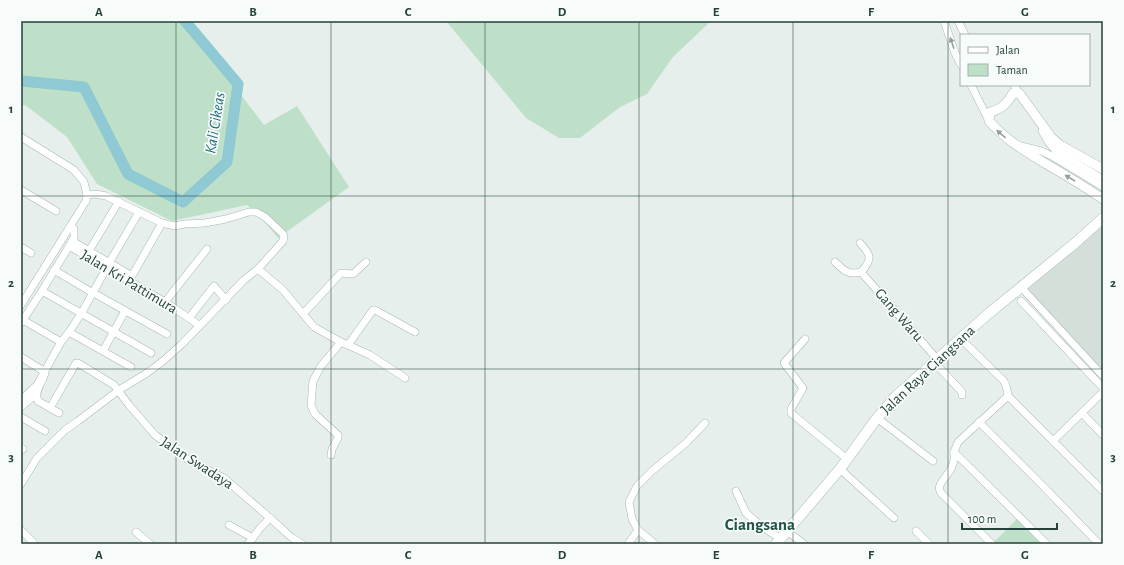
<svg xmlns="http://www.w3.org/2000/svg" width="1124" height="565" font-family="'Alegreya Sans',sans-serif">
<rect width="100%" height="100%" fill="#e6efeb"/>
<!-- built -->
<polygon fill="#d4dfda" points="1103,225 1103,370 1027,289 1097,229"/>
<!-- green -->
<g fill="#bfe0c8">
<polygon points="21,21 183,21 199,40 264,125 297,106 349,187 278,238 264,221 247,205 172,221 97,184 67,137 25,105 21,105"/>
<polygon points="446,21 711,21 673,57 647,94 620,107 580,138 559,138 526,118"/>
<polygon points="1017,519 1042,544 996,544 994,542"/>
</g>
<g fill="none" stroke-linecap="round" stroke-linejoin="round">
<!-- river -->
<polyline stroke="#8ec9d4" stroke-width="11" points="21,81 84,87 128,174 183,202 227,162 238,84 185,21"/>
<!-- minor casing -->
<g stroke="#a8b8b2" stroke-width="8">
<g id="minor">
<polyline points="944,21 955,53 961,65"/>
<polyline points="958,21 965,35"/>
<polyline points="971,85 989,121"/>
<polyline points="1014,85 1019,93"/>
<polyline points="1042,131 1049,143 1056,151 1103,179"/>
<polyline points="21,137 74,170 84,182 87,195 86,201 21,305"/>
<polyline points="1021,146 1041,151 1052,156 1103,187"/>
<polyline points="21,190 56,211"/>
<polyline points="72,241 132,276 162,223"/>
<path d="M860,243C871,255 873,259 861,272L937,359"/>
<polyline points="69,246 165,302 199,325"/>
<polyline points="21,247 31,253"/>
<polyline points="89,251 119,201"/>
<path d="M835,262C845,271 847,275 861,272"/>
<polyline points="109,263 139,212"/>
<polyline points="258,269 283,290 314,327 341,342 370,355 405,378"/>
<polyline points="54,270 93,293"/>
<polyline points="1021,287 1103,376"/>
<polyline points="42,291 151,353"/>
<polyline points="97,295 167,334"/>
<polyline points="1021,301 1103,388"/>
<polyline points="165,302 207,249"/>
<polyline points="303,314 341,273 353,274 366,262"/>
<polyline points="189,318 214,286 226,300"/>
<polyline points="23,320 61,342"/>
<polyline points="21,323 42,291 74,238 74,229 71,225"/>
<polyline points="69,332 131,367"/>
<polyline points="805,339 784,363 803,388 791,409 791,413 847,459"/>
<path d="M964,342L1003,380C1007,385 1007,389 1008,396L1103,491"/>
<polyline points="348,345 373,310 375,310 415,332"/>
<polyline points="103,351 125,311"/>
<path d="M21,357L45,372C44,381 33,392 38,401L59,413"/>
<polyline points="934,362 962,392 962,395"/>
<polyline points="21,400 37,385 61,342 69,332 81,314 106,269"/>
<polyline points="21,407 36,394"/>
<polyline points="50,408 76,363 78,363 114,385 129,405 155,435 187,459 224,478 270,518 291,537 302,544"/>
<polyline points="1082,413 1103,435"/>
<polyline points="21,417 45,431"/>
<polyline points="877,418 933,461"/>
<polyline points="979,422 1046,489 1099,544"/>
<polyline points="1053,441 1103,392"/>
<polyline points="21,448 23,449"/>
<polyline points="954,452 1047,544"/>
<polyline points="331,455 332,449 338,438 338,435 315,414 311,405 313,381 321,366 341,342"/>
<polyline points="840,469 894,518"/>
<polyline points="21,484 37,458 65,430 78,421 119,390 147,373 163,361 182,344 244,280 258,269 283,241 284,236 283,234 265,217 256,212 249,212 226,219 205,223 184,224 175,226 162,223 106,196 96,194 87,195"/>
<polyline points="736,491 746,513 764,528 780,538"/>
<polyline points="229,525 253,538"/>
<polyline points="21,530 33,542"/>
<polyline points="638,530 632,519 629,502 637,486 652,471 686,443 705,423"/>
<polyline points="787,531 804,544"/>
<polyline points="916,531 929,544"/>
<polyline points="136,532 150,544"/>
<polyline points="248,544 261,527 270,518"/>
<polyline points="628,544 638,530 655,544"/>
<polyline points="992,544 941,493 939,488 941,483 951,469 954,461 954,452 958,442 1008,396"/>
</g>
</g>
<!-- tertiary casing -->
<g stroke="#a8b8b2" stroke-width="10">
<path id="tertiary" d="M1103,169L1060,145L1051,137L1019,93H1013C1007,104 1002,109 990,112L989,121C1007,141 1025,151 1048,165C1067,176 1085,187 1103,199"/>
</g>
<!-- secondary casing -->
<g stroke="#a4bbb3" stroke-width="11">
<polyline id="secondary" points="776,544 840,469 877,418 896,396 988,314 1074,244 1103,218"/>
</g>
<!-- minor -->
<use href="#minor" stroke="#fff" stroke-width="7"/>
<!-- tertiary -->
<use href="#tertiary" stroke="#fff" stroke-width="9"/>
<!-- secondary -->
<use href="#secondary" stroke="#fff" stroke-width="10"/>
</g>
<!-- one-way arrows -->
<defs><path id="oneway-solid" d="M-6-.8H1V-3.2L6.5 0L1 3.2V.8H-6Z"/></defs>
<g fill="#92a09c">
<use href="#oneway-solid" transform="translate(952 43) rotate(-109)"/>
<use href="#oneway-solid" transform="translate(1001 134) rotate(-139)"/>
<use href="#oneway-solid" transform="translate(1070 178) rotate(-149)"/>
</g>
<!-- grid -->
<path fill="none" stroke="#24423a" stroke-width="1" stroke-opacity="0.55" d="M176,21V544M331,21V544M485,21V544M639,21V544M793,21V544M948,21V544M21,196H1103M21,369H1103"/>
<g text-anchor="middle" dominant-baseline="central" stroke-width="3.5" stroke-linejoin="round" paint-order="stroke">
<!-- street labels -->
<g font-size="15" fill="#24423a" stroke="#f7fbf9">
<text transform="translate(129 282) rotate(31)">Jalan Kri Pattimura</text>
<text transform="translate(899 315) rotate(49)">Gang Waru</text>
<text transform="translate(928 370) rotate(-43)">Jalan Raya Ciangsana</text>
<text transform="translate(197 463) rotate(33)">Jalan Swadaya</text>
</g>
<!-- water labels -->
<g font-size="16" font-style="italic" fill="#1c6f80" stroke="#f7fbf9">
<text transform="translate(215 123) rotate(-81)">Kali Cikeas</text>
</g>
<!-- quarter labels -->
<g font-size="17" font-weight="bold" fill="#1f5548" stroke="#f7fbf9">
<text x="760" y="524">Ciangsana</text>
</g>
</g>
<!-- border -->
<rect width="1124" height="565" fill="none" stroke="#f7fbf9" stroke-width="44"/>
<!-- legend -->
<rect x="960" y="34" width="130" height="52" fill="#f7fbf9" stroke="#a3b1ad"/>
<rect x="968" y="47" width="20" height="6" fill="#ffffff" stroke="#a3b1ad"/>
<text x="996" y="54" font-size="12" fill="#24423a">Jalan</text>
<rect x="968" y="64" width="20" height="12" fill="#bfe0c8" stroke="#a3b1ad"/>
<text x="996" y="74" font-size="12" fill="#24423a">Taman</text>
<!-- scale -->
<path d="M962 523v6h95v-6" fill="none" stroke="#24423a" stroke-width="2"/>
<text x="968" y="523" font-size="12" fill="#24423a" stroke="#f7fbf9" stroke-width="3" paint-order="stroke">100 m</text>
<rect x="22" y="22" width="1080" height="521" fill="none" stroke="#24423a" stroke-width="1.5"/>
<g font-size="13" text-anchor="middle" font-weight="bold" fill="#24423a">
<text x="99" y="16">A</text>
<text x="253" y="16">B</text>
<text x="408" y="16">C</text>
<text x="562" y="16">D</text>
<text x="716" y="16">E</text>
<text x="871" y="16">F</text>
<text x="1025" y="16">G</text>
<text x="11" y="113">1</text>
<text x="1113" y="113">1</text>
<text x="11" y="287">2</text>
<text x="1113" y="287">2</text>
<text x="11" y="461">3</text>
<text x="1113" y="461">3</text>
<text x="99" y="559">A</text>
<text x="253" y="559">B</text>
<text x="408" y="559">C</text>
<text x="562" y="559">D</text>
<text x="716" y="559">E</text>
<text x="871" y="559">F</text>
<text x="1025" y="559">G</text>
</g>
</svg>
